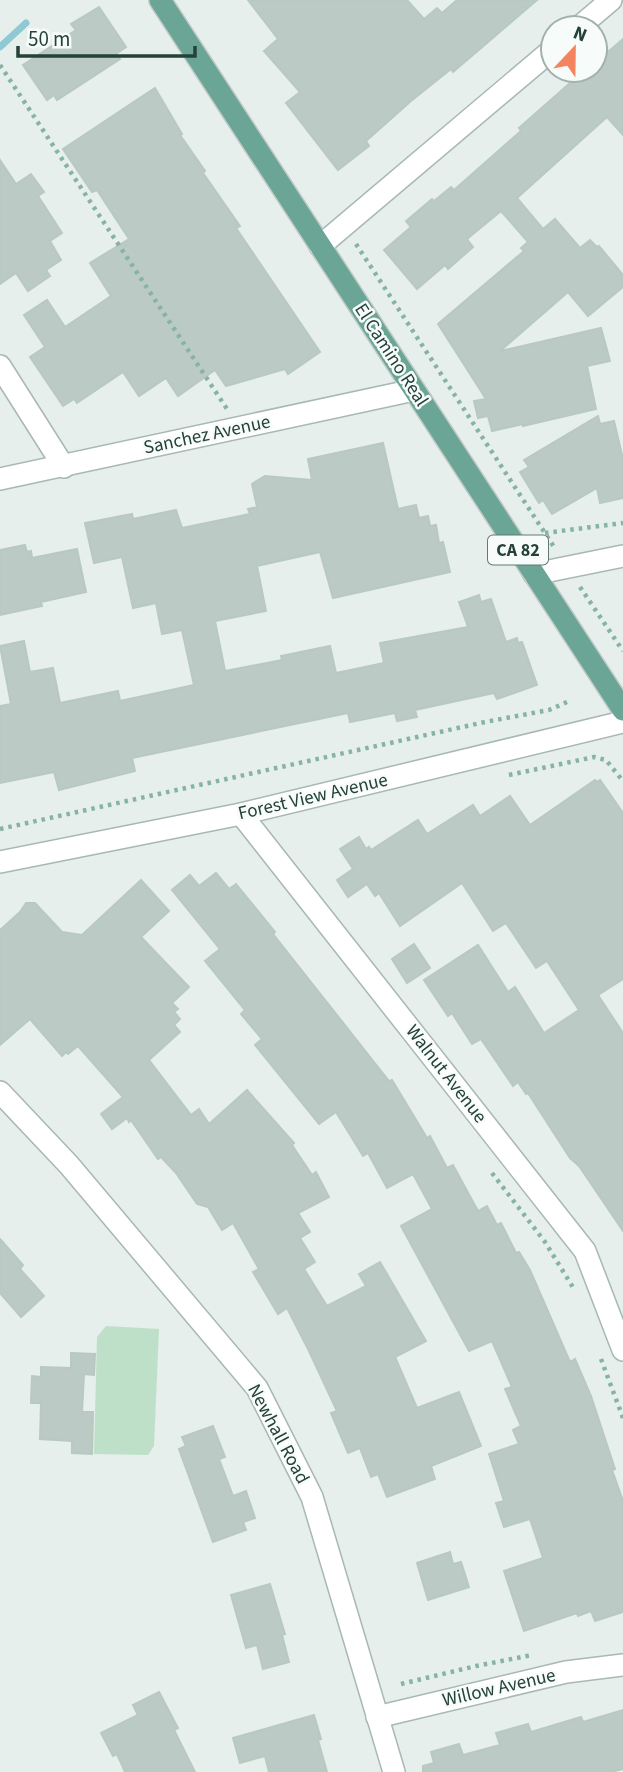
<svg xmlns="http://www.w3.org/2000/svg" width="623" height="1772" font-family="'Source Sans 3',sans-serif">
<rect width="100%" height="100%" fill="#e6efeb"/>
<!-- green -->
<polygon fill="#bfe0c8" points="106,1326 159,1329 154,1446 148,1455 94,1454 97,1337"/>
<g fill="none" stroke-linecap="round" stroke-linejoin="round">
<!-- stream -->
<polyline stroke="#8ec9d4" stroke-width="7" points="0,47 26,23"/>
</g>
<!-- building -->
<g fill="#bbcac4" stroke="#b8c9c2" stroke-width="2">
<polygon points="248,0 407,0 424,19 437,8 442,13 457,0 537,0 453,72 451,69 411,101 366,141 369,146 338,170 286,103 300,92 264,51 278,39"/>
<polygon points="99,7 126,47 116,54 120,59 57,100 54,95 47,100 23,65 76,30 71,24"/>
<polygon points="623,39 623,135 607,117 517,198 543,229 555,219 580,248 590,240 597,247 599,246 623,275 623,287 588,316 568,292 500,351 601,328 610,361 587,366 596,409 523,426 523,424 492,431 488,416 478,418 474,401 486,399 438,324 524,251 521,248 528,242 501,211 467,239 473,247 448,269 445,265 417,289 384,250 411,227 406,221 432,199 434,201 451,187 454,190 521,131 519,128 570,83 587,70 595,70 595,63"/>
<polygon points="155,88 182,134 180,135 205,171 203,173 240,226 236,228 320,352 288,374 285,369 226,386 215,370 178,396 166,378 139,396 123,372 77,403 74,399 63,406 30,357 45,347 24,315 47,300 65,327 111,296 90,263 129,239 97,190 92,192 63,149"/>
<polygon points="0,160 16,184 31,174 44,192 38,196 62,233 50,241 61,260 46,270 50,276 28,291 16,273 0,284"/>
<polygon points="598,416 600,424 614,421 623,459 623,498 600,503 597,488 552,514 543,500 539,503 520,472 529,467 524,460"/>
<polygon points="383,443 398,509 416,505 419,518 428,516 430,526 436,525 439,543 443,542 450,572 333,598 320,552 257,566 266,611 215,621 225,671 282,660 281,656 330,646 336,673 384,663 380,643 468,627 459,602 479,595 481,602 491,599 506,642 517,638 518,643 522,642 537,685 497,699 494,693 415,710 417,717 397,721 395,713 350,722 348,713 132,758 135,771 59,790 54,772 0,783 0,706 11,704 0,646 24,641 30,672 53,668 60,703 118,691 120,701 194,685 182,630 162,634 156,603 133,608 122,557 94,563 85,523 132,514 133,519 176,510 182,528 250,514 248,509 257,507 252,484 265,476 312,480 308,459"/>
<polygon points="25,545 27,552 31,551 32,558 77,549 86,592 41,602 42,606 0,615 0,550"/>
<polygon points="595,780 597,782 600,780 623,813 623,979 598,995 623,1033 623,1231 579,1166 570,1158 528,1093 526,1094 518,1082 513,1086 481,1039 472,1044 452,1013 448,1016 424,980 478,945 508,992 515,987 544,1033 579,1010 547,961 536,968 506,923 493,931 462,883 400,926 379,893 375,896 367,884 348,897 337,880 353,869 340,849 359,837 366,849 369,847 371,850 418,820 427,834 473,805 480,816 510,796 530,825"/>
<polygon points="216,873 229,889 236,884 275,932 273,934 389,1081 392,1080 427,1138 430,1136 447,1168 453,1165 478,1211 487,1206 497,1225 501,1223 516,1253 519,1252 530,1270 570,1362 575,1359 591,1396 615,1469 612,1470 623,1501 623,1612 595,1621 591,1611 578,1616 577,1613 524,1631 504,1571 543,1558 530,1519 504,1527 496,1503 504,1501 489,1454 519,1444 513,1430 521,1426 505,1389 512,1387 492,1341 469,1351 401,1226 432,1209 413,1174 387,1188 368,1153 363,1156 336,1112 319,1124 255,1045 262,1039 241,1014 245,1010 205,961 220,949 172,890 190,875 199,886"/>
<polygon points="141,880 169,911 141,937 189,987 172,1003 178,1009 174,1012 180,1019 174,1025 180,1032 149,1060 191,1115 199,1109 209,1124 247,1090 294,1143 292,1145 312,1175 316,1172 329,1197 298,1213 310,1232 300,1238 315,1262 304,1269 327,1306 366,1286 359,1274 380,1262 426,1341 395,1357 417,1408 459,1392 481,1446 431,1466 435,1479 387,1497 378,1474 371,1477 360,1448 348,1453 331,1413 337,1411 308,1349 287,1308 278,1314 253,1272 259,1269 233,1223 222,1230 208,1207 197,1204 176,1173 161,1157 158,1159 131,1120 129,1122 127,1118 112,1129 101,1114 123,1097 78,1046 68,1054 66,1052 62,1056 30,1019 0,1045 0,930 20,912 26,903 35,903 62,932 82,935"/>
<polygon points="414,944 430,968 407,983 392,959"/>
<polygon points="0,1239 23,1265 20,1269 44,1296 21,1317 0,1293"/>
<polygon points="71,1353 95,1354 94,1375 84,1374 82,1412 93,1412 92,1454 72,1453 72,1441 40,1439 41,1403 31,1403 32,1376 41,1377 41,1367 71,1368"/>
<polygon points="213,1426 225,1457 219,1459 233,1496 246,1491 255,1518 243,1522 246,1530 213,1542 179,1449 186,1446 182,1437"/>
<polygon points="450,1552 453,1564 461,1562 469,1587 428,1600 417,1563"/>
<polygon points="270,1584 285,1634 282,1635 289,1662 263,1669 257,1645 246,1648 231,1595"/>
<polygon points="159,1692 178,1728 174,1730 195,1772 125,1772 117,1754 113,1756 101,1733 138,1715 133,1705"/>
<polygon points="623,1710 623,1769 611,1772 423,1772 423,1766 434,1763 431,1752 459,1744 463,1755 500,1745 496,1733 528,1724 531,1732 581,1717 583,1722"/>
<polygon points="314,1715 321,1739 318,1740 327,1772 269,1772 265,1756 240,1763 233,1738"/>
</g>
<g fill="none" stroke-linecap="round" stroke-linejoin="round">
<!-- minor casing -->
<g stroke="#a8b8b2" stroke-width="24">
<g id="minor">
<polyline points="578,28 611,0"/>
<polyline points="320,246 553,49"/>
<polyline points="0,366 64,467"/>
<polyline points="0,479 414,390"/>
<polyline points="534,574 623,556"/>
<polyline points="241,814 585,1251 623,1350"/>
<polyline points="0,862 241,814 623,722"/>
<polyline points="0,1092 69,1165 257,1388 312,1497 394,1772"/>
<polyline points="377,1717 566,1672 623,1665"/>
</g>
</g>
<!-- major casing -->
<g stroke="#c2cac8" stroke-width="24">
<polyline id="major" points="160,0 623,710"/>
</g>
<!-- path -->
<g stroke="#86b3a5" stroke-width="4.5" stroke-dasharray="3.5 5" stroke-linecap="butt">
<polyline points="0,65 227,409"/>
<polyline points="356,244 556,550"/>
<polyline points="545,533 623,523"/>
<polyline points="580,587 623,651"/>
<polyline points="509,775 594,757 606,760 623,781"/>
<polyline points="0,829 485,722 549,710 567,702"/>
<polyline points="492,1173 545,1242 574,1289"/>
<polyline points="601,1359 623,1418"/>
<polyline points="401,1684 476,1666 532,1655"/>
</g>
<!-- minor -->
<use href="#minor" stroke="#fff" stroke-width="21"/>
<!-- major -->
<use href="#major" stroke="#6aa596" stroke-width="21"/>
</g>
<g text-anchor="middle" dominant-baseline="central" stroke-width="5" stroke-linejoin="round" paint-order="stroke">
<!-- shield labels -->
<rect fill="#f7fbf9" stroke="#637a73" stroke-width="2" x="488" y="535.5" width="60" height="29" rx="5"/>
<g font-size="18" font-weight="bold" fill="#24423a">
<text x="518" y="550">CA 82</text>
</g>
<!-- street labels -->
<g font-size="19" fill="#24423a" stroke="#f7fbf9">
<text transform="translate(391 355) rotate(57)">El Camino Real</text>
<text transform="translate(207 435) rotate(-12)">Sanchez Avenue</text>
<text transform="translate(313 797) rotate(-13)">Forest View Avenue</text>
<text transform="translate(446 1074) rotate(52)">Walnut Avenue</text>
<text transform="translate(278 1434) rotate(62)">Newhall Road</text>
<text transform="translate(499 1688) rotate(-13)">Willow Avenue</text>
</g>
</g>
<!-- north arrow -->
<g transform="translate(574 49) rotate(22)"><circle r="33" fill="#f7fbf9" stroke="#a3b1ad" stroke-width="2"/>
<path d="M0-5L12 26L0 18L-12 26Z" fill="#f4845f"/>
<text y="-10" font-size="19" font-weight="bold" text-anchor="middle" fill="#24423a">N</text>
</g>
<!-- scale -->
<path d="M18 46v10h177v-10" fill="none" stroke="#24423a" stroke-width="3.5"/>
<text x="28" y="46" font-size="21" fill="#24423a" stroke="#f7fbf9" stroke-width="5" paint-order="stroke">50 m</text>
</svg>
